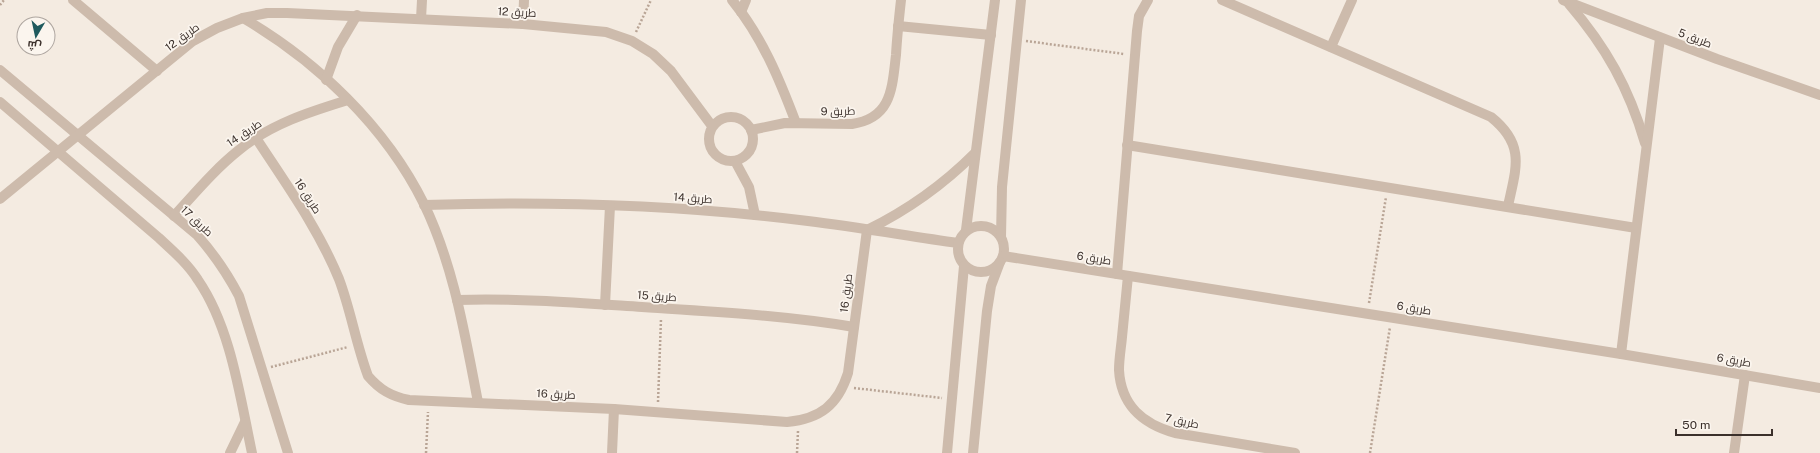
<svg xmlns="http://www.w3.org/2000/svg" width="1820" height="453" font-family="'Public Sans',Cairo,sans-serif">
<rect width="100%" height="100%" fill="#f4ebe1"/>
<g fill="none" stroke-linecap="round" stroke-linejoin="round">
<!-- path -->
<g stroke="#b9a596" stroke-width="2.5" stroke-dasharray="2 2" stroke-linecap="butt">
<polyline points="0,5 4,0"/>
<polyline points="636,32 651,0"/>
<polyline points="1026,41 1124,54"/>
<polyline points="1369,303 1386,197"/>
<polyline points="271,367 348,347"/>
<polyline points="854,388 942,398"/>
<polyline points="658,402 661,319"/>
<polyline points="426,453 428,412"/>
<polyline points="797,453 798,431"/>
<polyline points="1370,453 1390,327"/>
</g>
<!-- minor -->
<g stroke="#cdbbac" stroke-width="10">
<polyline points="73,0 157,71"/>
<path d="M732,0C762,37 779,78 796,123"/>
<path d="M1222,0L1491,117C1526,145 1516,168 1508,206"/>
<polyline points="1563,0 1717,59 1820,95"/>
<path d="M1569,4C1606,47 1629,88 1645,143"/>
<polyline points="741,12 746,0"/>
<path d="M243,18C317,61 386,127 424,204C454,266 465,336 478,402"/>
<polyline points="421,19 422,0"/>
<polyline points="523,24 524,0"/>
<polyline points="898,26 991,35"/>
<polyline points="1331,47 1352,0"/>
<path d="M0,70L197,235C214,254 227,273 239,296L288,453"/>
<polyline points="326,80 338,47 357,15"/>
<path d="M0,102L159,238C173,251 188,264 198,280C231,328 240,397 252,453"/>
<circle cx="731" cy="139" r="22"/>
<path d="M751,130L785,123L852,124C892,118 892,88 896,55C897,37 899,18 901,0"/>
<path d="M256,138C286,184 318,228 339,279C351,311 356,344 368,376C380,390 391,396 409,400L614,409L787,422C820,419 838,405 848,373L867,230C908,210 943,185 975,153"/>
<polyline points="1127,145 1636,228"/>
<polyline points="735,161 749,187 755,215"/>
<polyline points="0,199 193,41 217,28 243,18 267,13 287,13 523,24 606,32 632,41 653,54 671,71 712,126"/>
<path d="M424,205C552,201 681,205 808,221C858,227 908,236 958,243"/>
<path d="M174,216C195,193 215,169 239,150C271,124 309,112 348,100"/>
<circle cx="981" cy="249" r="23"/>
<polyline points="966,230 995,0"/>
<polyline points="1001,237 1002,187 1021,0"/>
<polyline points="1003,256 1621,354 1820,388"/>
<polyline points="1117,274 1137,31 1139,16 1148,0"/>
<path d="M1128,276C1126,296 1124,316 1122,337C1121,348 1119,359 1119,370C1121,406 1143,424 1175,433L1295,453"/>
<path d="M457,300C519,298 581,303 642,307C713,312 784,315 854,327"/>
<polyline points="605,305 610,206"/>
<polyline points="1621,354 1660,38"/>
<polyline points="612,453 614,409"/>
<polyline points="947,453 964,266"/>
<polyline points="973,453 987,311 991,286 1000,262"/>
<polyline points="1734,453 1745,375"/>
</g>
<!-- tertiary -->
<polyline stroke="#cdbbac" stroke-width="10" points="230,453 245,422"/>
</g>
<g text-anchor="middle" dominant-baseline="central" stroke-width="3.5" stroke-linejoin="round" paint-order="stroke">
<!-- street labels -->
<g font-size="11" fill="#3b302b" stroke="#fbf5ee">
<text transform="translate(517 12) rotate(3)">طريق 12</text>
<text transform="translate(182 37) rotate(-36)">طريق 12</text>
<text transform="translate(1695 38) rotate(21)">طريق 5</text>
<text transform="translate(838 111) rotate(-1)">طريق 9</text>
<text transform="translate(244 133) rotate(-34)">طريق 14</text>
<text transform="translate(308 196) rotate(57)">طريق 16</text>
<text transform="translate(693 198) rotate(4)">طريق 14</text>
<text transform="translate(197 221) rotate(43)">طريق 17</text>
<text transform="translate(1094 258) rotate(9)">طريق 6</text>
<text transform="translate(846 293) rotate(-83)">طريق 16</text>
<text transform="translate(657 296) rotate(4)">طريق 15</text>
<text transform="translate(1414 308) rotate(9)">طريق 6</text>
<text transform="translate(1734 360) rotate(10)">طريق 6</text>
<text transform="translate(556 394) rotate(3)">طريق 16</text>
<text transform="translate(1182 421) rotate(12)">طريق 7</text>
</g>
</g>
<!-- north arrow -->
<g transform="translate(36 36) rotate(189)"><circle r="19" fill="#fbf5ee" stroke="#aea6a0"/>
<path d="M0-3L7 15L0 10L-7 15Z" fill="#1f5a5e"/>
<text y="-6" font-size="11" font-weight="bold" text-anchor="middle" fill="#3b302b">ش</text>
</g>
<!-- scale -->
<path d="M1676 429v6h96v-6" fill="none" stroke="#3b302b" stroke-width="2"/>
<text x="1682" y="429" font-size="12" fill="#3b302b" stroke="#fbf5ee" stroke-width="3" paint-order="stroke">50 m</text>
</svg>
